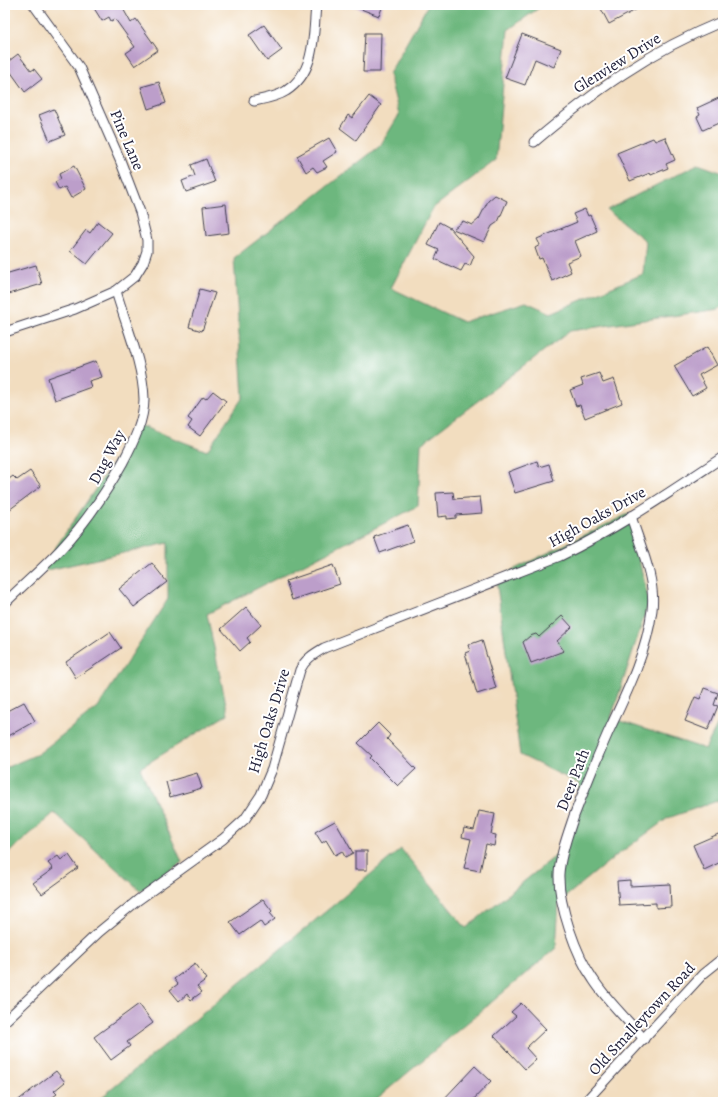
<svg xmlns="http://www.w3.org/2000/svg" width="728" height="1107" font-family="Alegreya,serif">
<rect width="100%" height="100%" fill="#fff"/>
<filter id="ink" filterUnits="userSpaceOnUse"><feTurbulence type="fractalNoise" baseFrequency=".025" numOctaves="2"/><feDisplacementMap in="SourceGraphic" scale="8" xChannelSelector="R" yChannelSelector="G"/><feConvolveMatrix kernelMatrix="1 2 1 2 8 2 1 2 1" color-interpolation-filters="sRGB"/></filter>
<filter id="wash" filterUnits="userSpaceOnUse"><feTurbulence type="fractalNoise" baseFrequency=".012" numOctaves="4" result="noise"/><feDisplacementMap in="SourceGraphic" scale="16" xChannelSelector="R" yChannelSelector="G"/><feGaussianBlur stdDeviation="0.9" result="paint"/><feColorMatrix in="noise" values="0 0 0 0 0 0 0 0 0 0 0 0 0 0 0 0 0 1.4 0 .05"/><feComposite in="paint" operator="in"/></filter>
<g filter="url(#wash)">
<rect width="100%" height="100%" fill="#f2ddbf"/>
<!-- forest -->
<g fill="#6db77e" stroke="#486c5c">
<polygon points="428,5 543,5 508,30 496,160 433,208 391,288 463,322 526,302 551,313 643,274 646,241 607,210 698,164 723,173 723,305 719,309 570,331 421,444 418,506 207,614 228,714 140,768 182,862 141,891 54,813 5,856 5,768 38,754 98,707 168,599 168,543 39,572 139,425 207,451 243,397 234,258 380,146 399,115 389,74"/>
<polygon points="628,514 649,602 611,718 705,749 723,714 723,799 668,818 613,858 559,902 556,948 373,1102 96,1102 401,849 466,928 558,854 580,784 520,755 496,578"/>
</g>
<g id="blocks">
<!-- building -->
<g fill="#bc9eca">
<polygon points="92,5 121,5 131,23 136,19 158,50 135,66 126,53 135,47 115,19 111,21 109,17 102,21"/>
<polygon points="353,5 383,5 379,16 353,6"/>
<polygon points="599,5 645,5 609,24"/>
<polygon points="264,25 282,50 267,61 249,35"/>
<polygon points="365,33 381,33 380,72 363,72"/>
<polygon points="522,34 561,49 554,67 535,59 525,85 505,78"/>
<polygon points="18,54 31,71 34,69 42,79 25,92 5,64"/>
<polygon points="159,82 166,103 148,109 141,87"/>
<polygon points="369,96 381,105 356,140 340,128 348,115 352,118"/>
<polygon points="723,96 723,121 703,130 697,117 700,115 697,108"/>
<polygon points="54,109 65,135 50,141 39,115"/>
<polygon points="665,137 675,160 666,164 668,168 651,175 650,173 630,181 617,153 653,138 655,141"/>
<polygon points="329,138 337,152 323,161 327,167 317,172 313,167 306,172 297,156"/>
<polygon points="206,159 215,182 186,192 182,181 195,176 191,165"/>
<polygon points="74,166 86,189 71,198 65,187 59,190 55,182 61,179 59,174"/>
<polygon points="495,195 507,201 498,222 492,226 484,242 453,229 463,221 472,225 479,219 488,201"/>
<polygon points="226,204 229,233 206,236 203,207"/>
<polygon points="585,209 588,216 590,215 597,231 575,241 581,256 567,262 571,272 552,281 542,258 539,259 535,248 540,245 537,239 577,222 573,214"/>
<polygon points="98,222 112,233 87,264 70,251 86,230 90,233"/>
<polygon points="439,222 450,228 474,256 470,266 465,264 461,271 435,259 439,250 428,245"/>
<polygon points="36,265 42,284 5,295 5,274"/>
<polygon points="200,289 215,293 202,331 189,327"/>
<polygon points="707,347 717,365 699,375 706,388 692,396 674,366"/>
<polygon points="96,361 102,377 89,381 91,387 55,400 48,378"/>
<polygon points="599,373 603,383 614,379 622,403 585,418 580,405 576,406 570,390 583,385 581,379"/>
<polygon points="213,391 226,401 200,436 188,427 192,421 188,418 203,397 206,399"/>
<polygon points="537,461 539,467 549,464 554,481 515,493 508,472"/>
<polygon points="30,471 41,486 5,513 5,482 13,476 17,480"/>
<polygon points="453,492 454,499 480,497 482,513 456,515 456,518 447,519 447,516 438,517 436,493"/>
<polygon points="408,525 413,541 380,553 374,537"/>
<polygon points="152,563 167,582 134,607 119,589"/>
<polygon points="333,565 340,584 292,600 286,581"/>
<polygon points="246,607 261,625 247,638 250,642 240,651 221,629"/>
<polygon points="562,616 572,627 557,641 564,651 531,663 523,642 530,636 536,634 539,637"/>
<polygon points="110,632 121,648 76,678 66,662"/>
<polygon points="482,640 496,688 477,694 465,653 470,651 468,645"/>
<polygon points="704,688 718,693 714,705 718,706 708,730 685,721 695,697 700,699"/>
<polygon points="24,702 35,721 5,738 5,712"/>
<polygon points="378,723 390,735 387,739 416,769 398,786 370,758 372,756 358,743"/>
<polygon points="197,773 202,788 170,797 166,782"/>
<polygon points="479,811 495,814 491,834 496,835 494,846 486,844 480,871 464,868 471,839 462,837 464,828 474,830"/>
<polygon points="335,821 353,853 345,857 342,851 335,855 326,840 322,843 315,832"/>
<polygon points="723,832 723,861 704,870 693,845"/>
<rect x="355" y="851" width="12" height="19"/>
<polygon points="69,855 78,868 42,894 33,883 53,869 48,863 58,856 61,860"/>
<polygon points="630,880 630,886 670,884 671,907 656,908 656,903 619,905 617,881"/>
<polygon points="263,899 272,911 270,913 275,919 264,927 260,921 240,935 230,922"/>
<polygon points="195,963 207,979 197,986 202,992 191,1000 187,994 179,1001 170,990 178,984 174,979"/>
<polygon points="521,1003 546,1029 526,1048 536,1059 525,1069 494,1036 516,1016 511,1012"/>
<polygon points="139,1004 153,1023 127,1042 130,1046 111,1060 94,1037"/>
<polygon points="475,1066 491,1081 471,1102 441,1102"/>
<polygon points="56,1071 65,1082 54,1091 57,1094 46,1102 16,1102"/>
</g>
</g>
</g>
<g filter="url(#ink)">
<use href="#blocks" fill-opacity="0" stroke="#413e4f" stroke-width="1"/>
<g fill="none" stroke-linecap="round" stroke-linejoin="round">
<!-- street casing -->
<g stroke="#413e4f" stroke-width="11">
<g id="street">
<path d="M254,101C264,99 277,97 286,91C316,72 313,36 316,5"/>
<path d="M534,142C594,91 650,51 723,21"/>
<polyline points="5,332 75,309 116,291 135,276 143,263 147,251 147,240 140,212 120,160 79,67 34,5"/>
<path d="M631,516C640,546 656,579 652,610C647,650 629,688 612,724C598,754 586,785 574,816C568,834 560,855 559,874C558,904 576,955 593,979C607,1001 627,1019 644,1039"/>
<path d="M5,603C23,585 42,569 60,550C85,524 105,494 123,462C133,443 144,421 144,399C143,363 126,326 116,291"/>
<path d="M5,1021L99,932L138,900L223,839L245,819L261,795L272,769L300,670C305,659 314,654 324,648L560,556C618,528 670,492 723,457"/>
<polyline points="585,1102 703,974 723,958"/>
</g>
</g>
<!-- street -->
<use href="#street" stroke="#fff" stroke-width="9"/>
</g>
</g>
<g text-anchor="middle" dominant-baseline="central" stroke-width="4" stroke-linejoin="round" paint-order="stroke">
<!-- street labels -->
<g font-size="16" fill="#22223b" stroke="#fff">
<text transform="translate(617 63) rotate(-32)">Glenview Drive</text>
<text transform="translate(127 140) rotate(67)">Pine Lane</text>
<text transform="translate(107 457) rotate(-62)">Dug Way</text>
<text transform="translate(597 517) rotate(-29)">High Oaks Drive</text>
<text transform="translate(269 721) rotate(-73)">High Oaks Drive</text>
<text transform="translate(573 780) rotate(-69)">Deer Path</text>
<text transform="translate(642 1019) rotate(-47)">Old Smalleytown Road</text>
</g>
</g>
<!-- margin -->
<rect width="728" height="1107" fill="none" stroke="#fff" stroke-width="20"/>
</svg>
